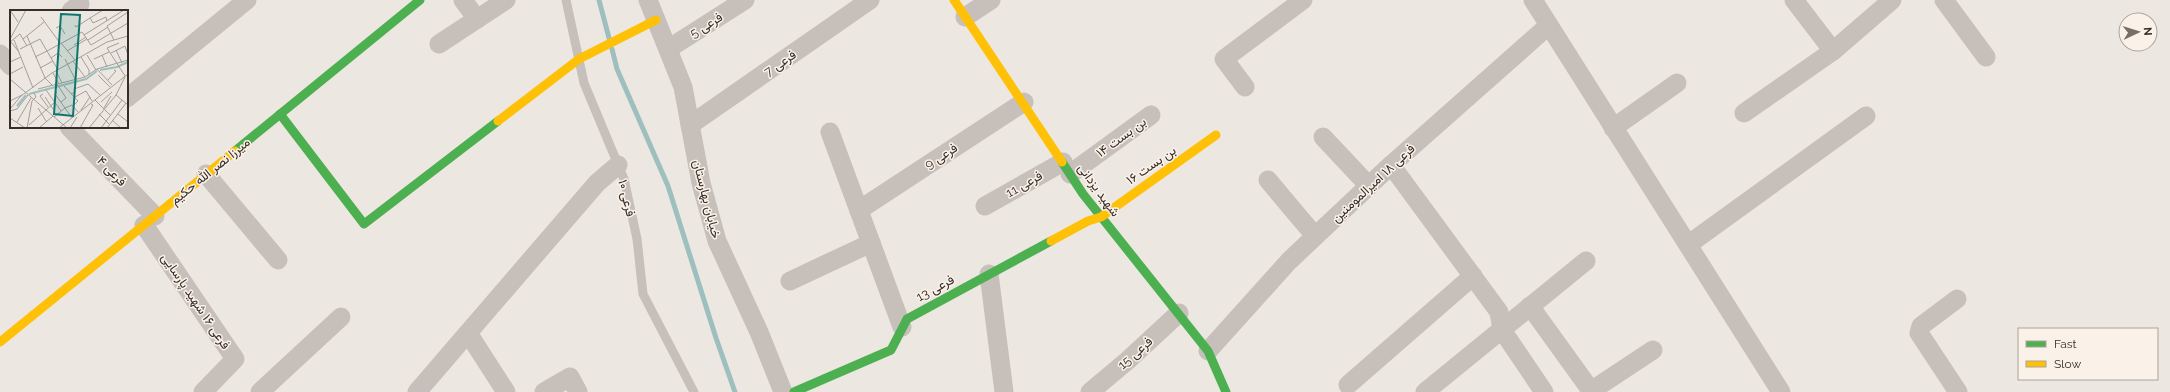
<svg xmlns="http://www.w3.org/2000/svg" width="2170" height="392" font-family="Raleway,Vazirmatn,sans-serif">
<rect width="100%" height="100%" fill="#ede7e2"/>
<g fill="none" stroke-linecap="round" stroke-linejoin="round">
<!-- stream -->
<g stroke="#9dc0be" stroke-width="5">
<polyline points="599,0 609,38"/>
<polyline points="612,49 617,69 668,186 716,338 735,392"/>
</g>
<!-- lane -->
<polyline stroke="#c6bfba" stroke-width="9" points="566,0 584,83 624,179 637,239 643,294 694,392"/>
<!-- street -->
<g stroke="#c6bfba" stroke-width="19">
<polyline points="463,0 477,19"/>
<polyline points="648,0 683,87 701,183 717,241 759,332 783,392"/>
<polyline points="1533,0 1781,392"/>
<polyline points="1794,0 1833,51"/>
<polyline points="1944,0 1986,57"/>
<polyline points="71,11 80,4"/>
<polyline points="965,17 991,0"/>
<polyline points="439,44 506,0"/>
<polyline points="668,49 745,0"/>
<polyline points="0,54 11,66"/>
<polyline points="1245,87 1224,59 1303,0"/>
<polyline points="127,98 247,0"/>
<polyline points="1744,113 1833,51 1892,0"/>
<polyline points="690,125 870,0"/>
<polyline points="69,127 155,216"/>
<polyline points="1613,128 1677,83"/>
<polyline points="830,132 902,327"/>
<polyline points="1323,137 1369,186"/>
<polyline points="1391,165 1499,312 1502,330 1544,392"/>
<polyline points="206,174 278,260"/>
<polyline points="1070,174 1151,115"/>
<polyline points="1268,180 1315,236"/>
<polyline points="985,206 1063,162"/>
<polyline points="859,210 1024,102"/>
<polyline points="144,225 235,359 203,392"/>
<polyline points="1689,244 1866,116"/>
<polyline points="989,274 1004,392"/>
<polyline points="790,281 871,243"/>
<polyline points="1957,299 1921,326 1919,333 1958,392"/>
<polyline points="1530,306 1592,392"/>
<polyline points="468,333 506,392"/>
<polyline points="1208,351 1289,261 1391,165 1548,26"/>
<polyline points="1348,385 1473,276"/>
<polyline points="1591,391 1653,350"/>
<polyline points="260,392 341,317"/>
<polyline points="417,392 597,183 618,165"/>
<polyline points="544,392 570,377 578,392"/>
<polyline points="1090,392 1127,361 1179,313"/>
<polyline points="1425,392 1586,261"/>
</g>
<!-- fast -->
<g stroke="#4caf50" stroke-width="9">
<polyline points="280,114 364,224 498,121"/>
<polyline points="235,151 420,0"/>
<polyline points="1062,162 1083,194 1208,351 1226,392"/>
<polyline points="794,392 891,350 907,319 1051,241"/>
</g>
<!-- slow -->
<g stroke="#ffc107" stroke-width="9">
<polyline points="954,0 1062,162"/>
<polyline points="498,121 579,59 656,20"/>
<polyline points="1051,241 1088,221 1101,217 1216,135"/>
<polyline points="0,342 235,151"/>
</g>
</g>
<g text-anchor="middle" dominant-baseline="central" stroke-width="3" stroke-linejoin="round" paint-order="stroke">
<!-- street labels -->
<g font-size="13" fill="#372d28" stroke="#faf2e9">
<text transform="translate(706 25) rotate(-32)">فرعی 5</text>
<text transform="translate(780 63) rotate(-35)">فرعی 7</text>
<text transform="translate(1121 137) rotate(-36)">بن بست ۱۴</text>
<text transform="translate(941 156) rotate(-33)">فرعی 9</text>
<text transform="translate(1151 165) rotate(-35)">بن بست ۱۶</text>
<text transform="translate(112 171) rotate(46)">فرعی ۴</text>
<text transform="translate(210 171) rotate(-39)">میرزا نصر الله حکیم</text>
<text transform="translate(1373 183) rotate(-43)">فرعی ۱۸ امیرالمومنین</text>
<text transform="translate(1024 184) rotate(-30)">فرعی 11</text>
<text transform="translate(1099 190) rotate(54)">شهید یزدانی</text>
<text transform="translate(627 198) rotate(77)">فرعی ۱۰</text>
<text transform="translate(707 199) rotate(76)">خیابان بهارستان</text>
<text transform="translate(935 288) rotate(-29)">فرعی 13</text>
<text transform="translate(196 301) rotate(56)">فرعی ۱۶ شهید پارسایی</text>
<text transform="translate(1135 353) rotate(-42)">فرعی 15</text>
</g>
</g>
<!-- overview -->
<g transform="translate(10 10)">
<rect width="118" height="118" fill="#ede7e2"/>
<path fill="none" stroke="#9dc0be" stroke-width="2" d="M90,60L107,57L118,52M19,84L76,69L87,61M7,96L16,85"/>
<path fill="none" stroke="#a49d98" stroke-width="1" d="M0,0L8,12M31,7L50,33M80,8L93,0M65,15L66,17L80,8L83,13L96,7L97,11M97,16L118,2M97,16L104,30M46,18L50,16L55,24M74,25L114,0M17,26L35,68L42,75M0,29L16,0M13,29L34,12M4,30L23,78M78,30L98,17M0,32L10,24L17,36M1,32L9,42M51,33L65,50M109,33L97,38L115,66M64,35L76,27M10,39L30,29L48,60M106,40L112,53M37,41L72,22L81,35L118,13M57,41L77,29M101,43L115,36L118,45M77,45L86,60M92,45L97,57M25,47L37,41M71,47L79,60V65M41,48L48,43L52,47M55,49L65,69M84,49L99,42M63,51L75,67M0,52L11,47M30,58L43,51M87,59L102,75M46,61L52,73M43,63L49,74M0,64L13,57M88,65L100,77M0,69L57,118M98,70L106,61L104,60M47,74L56,88L51,92M54,76L68,91L63,96M28,79L75,67L87,59L118,50M36,80L51,101M47,82L45,84L62,108M33,84L30,86L38,97M61,84L65,82L64,79L78,74L90,85M106,85L118,95M35,87L43,99M65,87L76,81L82,91M85,90L100,105M0,91L12,85M91,92L102,82M28,98L36,111M55,98L62,95L68,102M94,98L101,86M0,99L11,86L42,63L97,32L118,26M71,100L80,87M0,101L7,99L18,85M89,104L99,114M108,104L118,112M44,107L55,98M0,108L15,118M102,110L111,118M7,112L21,88M19,115L45,92M17,118L22,91L26,87L24,83M29,118L43,106M49,118L118,64M60,118L67,107M70,118L83,95L81,94M79,118L106,85L115,67M91,118L112,90M97,118L116,93"/>
<path fill="#0f766e" fill-opacity="0.15" stroke="#0f766e" stroke-width="2" d="M51,4L70,5L63,106L44,104Z"/>
<rect width="118" height="118" fill="none" stroke="#372d28" stroke-width="2"/>
</g>
<!-- legend -->
<rect x="2018" y="328" width="140" height="52" fill="#faf2e9" stroke="#aca39c"/>
<rect x="2026" y="341" width="20" height="6" fill="#4caf50" stroke="#aca39c"/>
<text x="2054" y="348" font-size="12" fill="#372d28">Fast</text>
<rect x="2026" y="361" width="20" height="6" fill="#ffc107" stroke="#aca39c"/>
<text x="2054" y="368" font-size="12" fill="#372d28">Slow</text>
<!-- north arrow -->
<g transform="translate(2138 32) rotate(86)"><circle r="19" fill="#faf2e9" stroke="#aca39c"/>
<path d="M0-3L7 15L0 10L-7 15Z" fill="#776e69"/>
<text y="-6" font-size="11" font-weight="bold" text-anchor="middle" fill="#372d28">N</text>
</g>
</svg>
